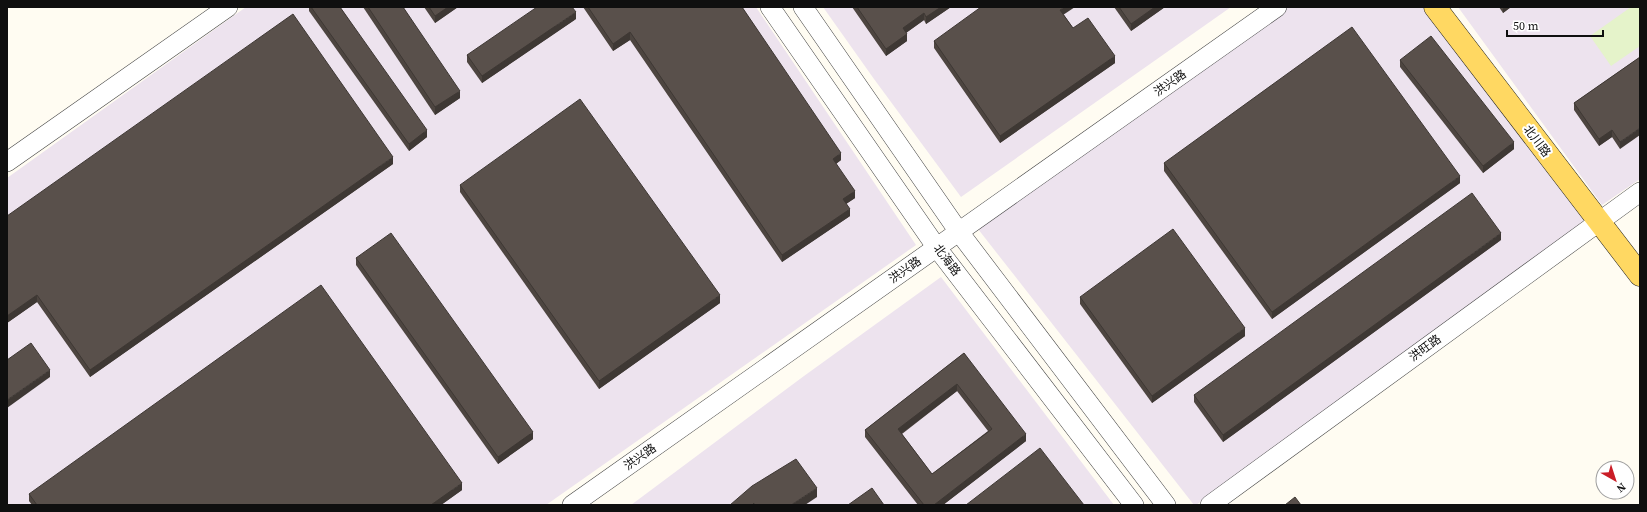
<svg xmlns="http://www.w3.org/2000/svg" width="1647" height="512" font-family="'Source Serif 4','Noto Sans SC',serif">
<rect width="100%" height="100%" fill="#fffcf2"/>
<!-- industrial -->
<g fill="#ede3ee">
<polygon points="246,7 756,7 916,245 546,505 7,505 7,178"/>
<polygon points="823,7 1231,7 961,197 874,79"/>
<polygon points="1289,7 1423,7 1588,218 1196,505 1194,505 978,229"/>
<polygon points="1458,7 1640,7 1640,179 1602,205"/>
<polygon points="941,277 1114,505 631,505 804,376"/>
</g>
<!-- pitch -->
<polygon fill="#e5f3ca" points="1631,7 1640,7 1640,46 1611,66 1590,36"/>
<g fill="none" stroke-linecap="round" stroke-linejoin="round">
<!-- minor casing -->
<g stroke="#424242" stroke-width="20">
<g id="minor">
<polyline points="770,7 937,248 1134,505"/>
<polyline points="803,7 959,232 1166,505"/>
<polyline points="7,162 228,7"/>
<polyline points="572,505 1277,7"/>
<polyline points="1210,505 1640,192"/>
</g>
</g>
<!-- major casing -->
<g stroke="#202020" stroke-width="23">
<polyline id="major" points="1435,7 1640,275"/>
</g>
<!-- minor -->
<use href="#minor" stroke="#fff" stroke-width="19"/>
<!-- major -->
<use href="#major" stroke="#ffd862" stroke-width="22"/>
</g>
<!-- wall -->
<g fill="#4d4540" fill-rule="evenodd">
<polygon points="309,7 340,7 427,137 409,151 309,11"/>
<polygon points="363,7 403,7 460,98 435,115"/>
<polygon points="424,7 458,7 435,23"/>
<polygon points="583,7 742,7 841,160 836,164 855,198 846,204 850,216 782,262 630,40 613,51"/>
<polygon points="852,7 951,7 926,24 924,20 906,33 907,41 886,56"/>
<polygon points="1114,7 1165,7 1131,31"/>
<polygon points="1499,7 1511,7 1503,13"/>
<polygon points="1064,15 1073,28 1115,63 1000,143 934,48 934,41"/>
<polygon points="576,19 482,83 467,62 467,55"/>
<polygon points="1640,57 1620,149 1612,137 1599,146 1574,110 1574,103"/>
<polygon points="1400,60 1514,149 1483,173 1400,67"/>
<polygon points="1164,163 1460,183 1272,319 1164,171"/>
<polygon points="393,164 90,377 37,302 7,323 7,216"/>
<polygon points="460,185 720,303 599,389 460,192"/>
<polygon points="1501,240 1223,442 1194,402 1194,395"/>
<polygon points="356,258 533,439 498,464 356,265"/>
<polygon points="1080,297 1245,336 1152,403 1080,304"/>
<path d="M964,353L1026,441L943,505H918L865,437V430ZM957,391L988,431L932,474L902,434Z"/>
<polygon points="462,490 441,505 32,505 29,501 29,494"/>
</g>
<!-- shaded-wall -->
<g fill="#3e3834">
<polygon points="448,7 458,7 435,23 435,16"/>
<polygon points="941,7 951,7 926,24 926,17"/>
<polygon points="1064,7 1075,7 1060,17 1060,10"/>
<polygon points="1155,7 1165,7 1131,31 1131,24"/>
<polygon points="1503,7 1511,7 1503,13"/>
<polygon points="576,12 576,19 482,83 482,76"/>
<polygon points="924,13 924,20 903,35 903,28"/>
<polygon points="630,32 630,40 613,51 613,44"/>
<polygon points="907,34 907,41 886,56 886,49"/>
<polygon points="1115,56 1115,63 1000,143 1000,136"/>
<polygon points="460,91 460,98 435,115 435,107"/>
<polygon points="1640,128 1640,135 1620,149 1620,142"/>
<polygon points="427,130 427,137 409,151 409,144"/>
<polygon points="1612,130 1612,137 1599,146 1599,139"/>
<polygon points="1514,142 1514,149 1483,173 1483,166"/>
<polygon points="841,153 841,160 833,166 833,159"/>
<polygon points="393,157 393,164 90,377 90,370"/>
<polygon points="1460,176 1460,183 1272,319 1272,312"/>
<polygon points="855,191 855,198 843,206 843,199"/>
<polygon points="850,209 850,216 782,262 782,255"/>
<polygon points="1501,233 1501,240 1223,442 1223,435"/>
<polygon points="37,295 37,302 7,323 7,316"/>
<polygon points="720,295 720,303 599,389 599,381"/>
<polygon points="1245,328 1245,336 1152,403 1152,396"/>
<polygon points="50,370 50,377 7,408 7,400"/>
<polygon points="957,384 957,391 898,436 898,429"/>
<polygon points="533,432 533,439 498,464 498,457"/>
<polygon points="1026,434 1026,441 943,505 934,505"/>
<polygon points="462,483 462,490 441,505 431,505"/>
<polygon points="817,488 817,497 805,505 791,505"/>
</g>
<!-- building -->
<g fill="#59504b" stroke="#3e3834" fill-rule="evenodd">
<polygon points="311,7 340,7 427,130 409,144"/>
<polygon points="368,7 403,7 460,91 435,107"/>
<polygon points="429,7 448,7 435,16"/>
<polygon points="537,7 572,7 576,12 482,76 467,55"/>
<polygon points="588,7 742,7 841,153 833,159 855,191 843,199 850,209 782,255 630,32 613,44"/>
<polygon points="857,7 941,7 926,17 924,13 903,28 907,34 886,49"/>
<polygon points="981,7 1064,7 1060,10 1073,28 1088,18 1115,56 1000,136 934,41"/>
<polygon points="1119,7 1155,7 1131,24"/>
<polygon points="293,14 393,157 90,370 37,295 7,316 7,216"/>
<polygon points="1352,27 1460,176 1272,312 1164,163"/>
<polygon points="1431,36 1514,142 1483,166 1400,60"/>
<polygon points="1640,57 1640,128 1620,142 1612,130 1599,139 1574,103"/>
<polygon points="580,99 720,295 599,381 460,185"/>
<polygon points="1472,193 1501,233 1223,435 1194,395"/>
<polygon points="1173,229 1245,328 1152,396 1080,297"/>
<polygon points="391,233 533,432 498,457 356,258"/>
<polygon points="321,285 462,483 431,505 37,505 29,494"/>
<polygon points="31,343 50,370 7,400 7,360"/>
<path d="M964,353L1026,434L934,505H924L865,430ZM957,384L992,429L932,474L898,429Z"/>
<polygon points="1040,448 1084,505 966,505"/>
<polygon points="796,459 817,488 791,505 755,505 754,503 752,505 730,505 752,486"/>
<polygon points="872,488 884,505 848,505"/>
<polygon points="1295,497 1301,505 1285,505"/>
</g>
<g text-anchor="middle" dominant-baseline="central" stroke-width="4" stroke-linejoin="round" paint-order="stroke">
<!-- street labels -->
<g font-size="12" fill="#0f0f0f" stroke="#fff">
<text transform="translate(1170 83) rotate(-35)">洪兴路</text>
<text transform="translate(1537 141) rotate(53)">北川路</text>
<text transform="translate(947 260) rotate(53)">北海路</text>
<text transform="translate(905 270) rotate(-35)">洪兴路</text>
<text transform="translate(1425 348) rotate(-36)">洪旺路</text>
<text transform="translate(640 457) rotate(-35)">洪兴路</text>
</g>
</g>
<!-- border -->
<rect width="1647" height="512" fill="none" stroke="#0f0f0f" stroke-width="16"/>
<!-- north arrow -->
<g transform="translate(1615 480) rotate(141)"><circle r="19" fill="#ffffff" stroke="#9f9f9f"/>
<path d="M0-3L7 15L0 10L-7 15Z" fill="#ca1d26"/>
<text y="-6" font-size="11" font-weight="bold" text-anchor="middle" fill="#0f0f0f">N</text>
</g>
<!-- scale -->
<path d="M1507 30v6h96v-6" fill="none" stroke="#0f0f0f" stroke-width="2"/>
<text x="1513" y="30" font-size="12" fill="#0f0f0f" stroke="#ffffff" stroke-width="3" paint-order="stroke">50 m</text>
</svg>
